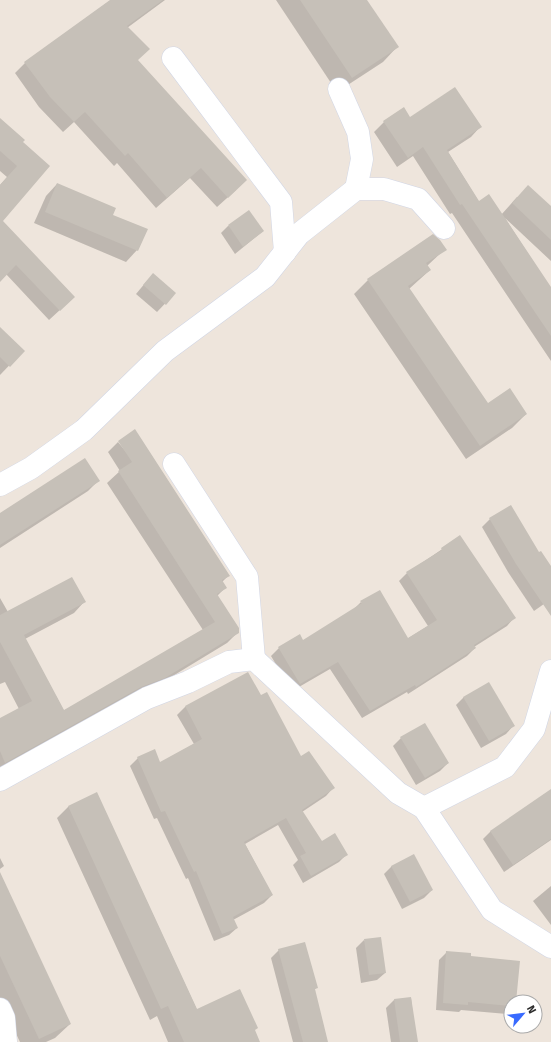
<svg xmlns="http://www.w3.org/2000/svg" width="551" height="1042" font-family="'Fira Sans',sans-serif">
<rect width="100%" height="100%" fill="#eee5dc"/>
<!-- shadow -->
<g fill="#0003">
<polygon points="111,0 165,0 127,28 137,60 236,190 217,207 190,178 156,208 117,163 114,166 74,122 63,132 39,107 15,73 25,63"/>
<polygon points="276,0 366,0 397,47 383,62 337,92"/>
<polygon points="410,118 480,127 471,137 448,152 479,202 501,215 517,197 551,207 551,261 505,218 551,289 551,361 452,213 450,214 413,156 397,167 374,132 384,122"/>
<polygon points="0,119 22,142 49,166 1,221 74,297 49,320 6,274 0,280 0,185 7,177 0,171"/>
<polygon points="57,184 112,215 137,250 126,262 34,223 46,196"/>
<polygon points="228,226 263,231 235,254 221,233"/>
<polygon points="433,236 445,249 427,266 430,270 409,289 487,405 526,414 512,428 466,459 354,294 368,280"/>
<polygon points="146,282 175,293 157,312 136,294"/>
<polygon points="0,328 23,351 0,375"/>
<polygon points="118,442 228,576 222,582 226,587 217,596 238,632 227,643 153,688 0,770 0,719 19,709 5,682 0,684 0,598 8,612 84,602 74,613 25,639 64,711 203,630 107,483 120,471 108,452"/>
<polygon points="98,481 88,491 0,548 0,514"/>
<polygon points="490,519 539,554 551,568 551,599 534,611 508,572 482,527"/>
<polygon points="460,537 514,618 507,626 474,647 475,648 467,656 408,694 407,692 362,718 330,669 292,691 271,656 279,648 300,636 303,642 353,610 361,602 407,639 428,626 399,581 407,573"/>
<polygon points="248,674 261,697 301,758 333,788 326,796 302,812 321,842 347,854 339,862 303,883 293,865 298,860 278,825 245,844 272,895 264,903 233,920 237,928 229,935 214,941 188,878 186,879 157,818 154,819 130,766 138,758 160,763 194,744 177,715 185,707"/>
<polygon points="464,697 513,726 506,734 481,748 456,705"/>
<polygon points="401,738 448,763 440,771 416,785 393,746"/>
<polygon points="97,794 197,1010 254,1031 258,1042 168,1042 157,1016 150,1020 57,818 68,807"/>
<polygon points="551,814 551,840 504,872 483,839 491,831"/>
<polygon points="0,858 4,866 0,869"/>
<polygon points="392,866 432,890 424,898 402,909 384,874"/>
<polygon points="0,874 70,1024 55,1038 46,1042 20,1042 0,1000"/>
<polygon points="551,886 551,925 533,901"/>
<polygon points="364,940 385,973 377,980 361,983 356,948"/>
<polygon points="279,950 316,988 314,990 327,1042 293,1042 271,958"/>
<polygon points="447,952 470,957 515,1002 511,1002 511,1010 507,1014 461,1010 459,1012 436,1010 439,960"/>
<polygon points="411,998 416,1042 391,1042 386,1008 394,1000"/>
</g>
<!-- building -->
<g fill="#c6c0b8">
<polygon points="110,0 163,0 127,26 150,49 138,60 247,180 228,198 201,168 167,198 128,153 125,156 85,112 74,122 50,97 24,62"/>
<polygon points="300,0 367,0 399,47 352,78"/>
<polygon points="455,87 482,127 447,150 479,201 489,194 551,287 551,336 462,204 460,205 423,147 408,158 383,121 404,107 410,117"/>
<polygon points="0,118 25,140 23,142 50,166 3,221 75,297 60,311 16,265 0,282 0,185 17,166 0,151"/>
<polygon points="57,183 116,208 113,215 148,229 138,251 45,212"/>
<polygon points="528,185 551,206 551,240 512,203"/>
<polygon points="249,210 264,231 243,247 228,225"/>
<polygon points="433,234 440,240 447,250 426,263 431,270 408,286 488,403 510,388 527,414 480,446 367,279"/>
<polygon points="153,273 176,293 166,305 143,285"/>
<polygon points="0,327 25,351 10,367 0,357"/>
<polygon points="135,429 230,576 222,580 227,588 217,594 239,628 239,633 165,678 141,687 5,763 0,751 0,718 32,701 0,642 0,615 72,577 86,602 24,635 64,710 215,622 118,471 132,462 118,441"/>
<polygon points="85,458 100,481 0,545 0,513"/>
<polygon points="511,505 539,552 541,551 551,566 551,616 516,564 489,518"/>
<polygon points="460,535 516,618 474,645 476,648 416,687 415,685 370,711 338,662 300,684 278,647 300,634 303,640 362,603 360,601 380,590 408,638 437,620 406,572 442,550 441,548"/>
<polygon points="248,672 261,695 267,692 301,756 309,751 335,788 302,810 322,841 335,833 348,855 311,876 300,856 306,853 286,818 244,842 273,895 233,917 238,928 222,934 196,871 194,872 165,811 161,812 137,757 155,749 160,762 202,739 185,706"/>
<polygon points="489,682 515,726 489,741 463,697"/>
<polygon points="425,723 449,763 425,778 400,737"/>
<polygon points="551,789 551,839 513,865 490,831"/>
<polygon points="97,792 197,1009 240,989 258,1028 255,1030 260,1042 184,1042 168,1006 161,1009 68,806"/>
<polygon points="414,854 433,890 410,902 391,866"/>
<polygon points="0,872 71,1024 39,1039 0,956"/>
<polygon points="381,937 386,973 369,975 364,939"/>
<polygon points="305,942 318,988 315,989 328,1042 303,1042 278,949"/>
<polygon points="446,951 471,953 471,956 520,961 516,1002 511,1002 511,1006 468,1002 468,1005 443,1003"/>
<polygon points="411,997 418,1042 400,1042 394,999"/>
</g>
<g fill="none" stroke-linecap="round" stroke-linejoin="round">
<!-- minor casing -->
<g stroke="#d1d6e5" stroke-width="23">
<g id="minor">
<polyline points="173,58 281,202 285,252"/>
<polyline points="339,89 358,132 362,159 356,189"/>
<polyline points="174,464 247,577 254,659"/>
<polyline points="0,485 31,468 84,430 165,351 265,277 299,234 356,189 384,189 418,199 444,228"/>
<polyline points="0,780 147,698 188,682 229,662 254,659 398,793 424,808 492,910 551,947"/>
<polyline points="424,808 505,767 534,729 551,671"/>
<polyline points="0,1009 4,1018 6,1042"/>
</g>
</g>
<!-- minor -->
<use href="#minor" stroke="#fff" stroke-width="22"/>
</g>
<!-- north arrow -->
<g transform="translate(523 1014) rotate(62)"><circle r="19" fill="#ffffff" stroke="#aaaaaa"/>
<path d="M0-3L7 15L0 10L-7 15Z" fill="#386aff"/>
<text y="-6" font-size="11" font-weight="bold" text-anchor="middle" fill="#2b2b2b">N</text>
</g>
</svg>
